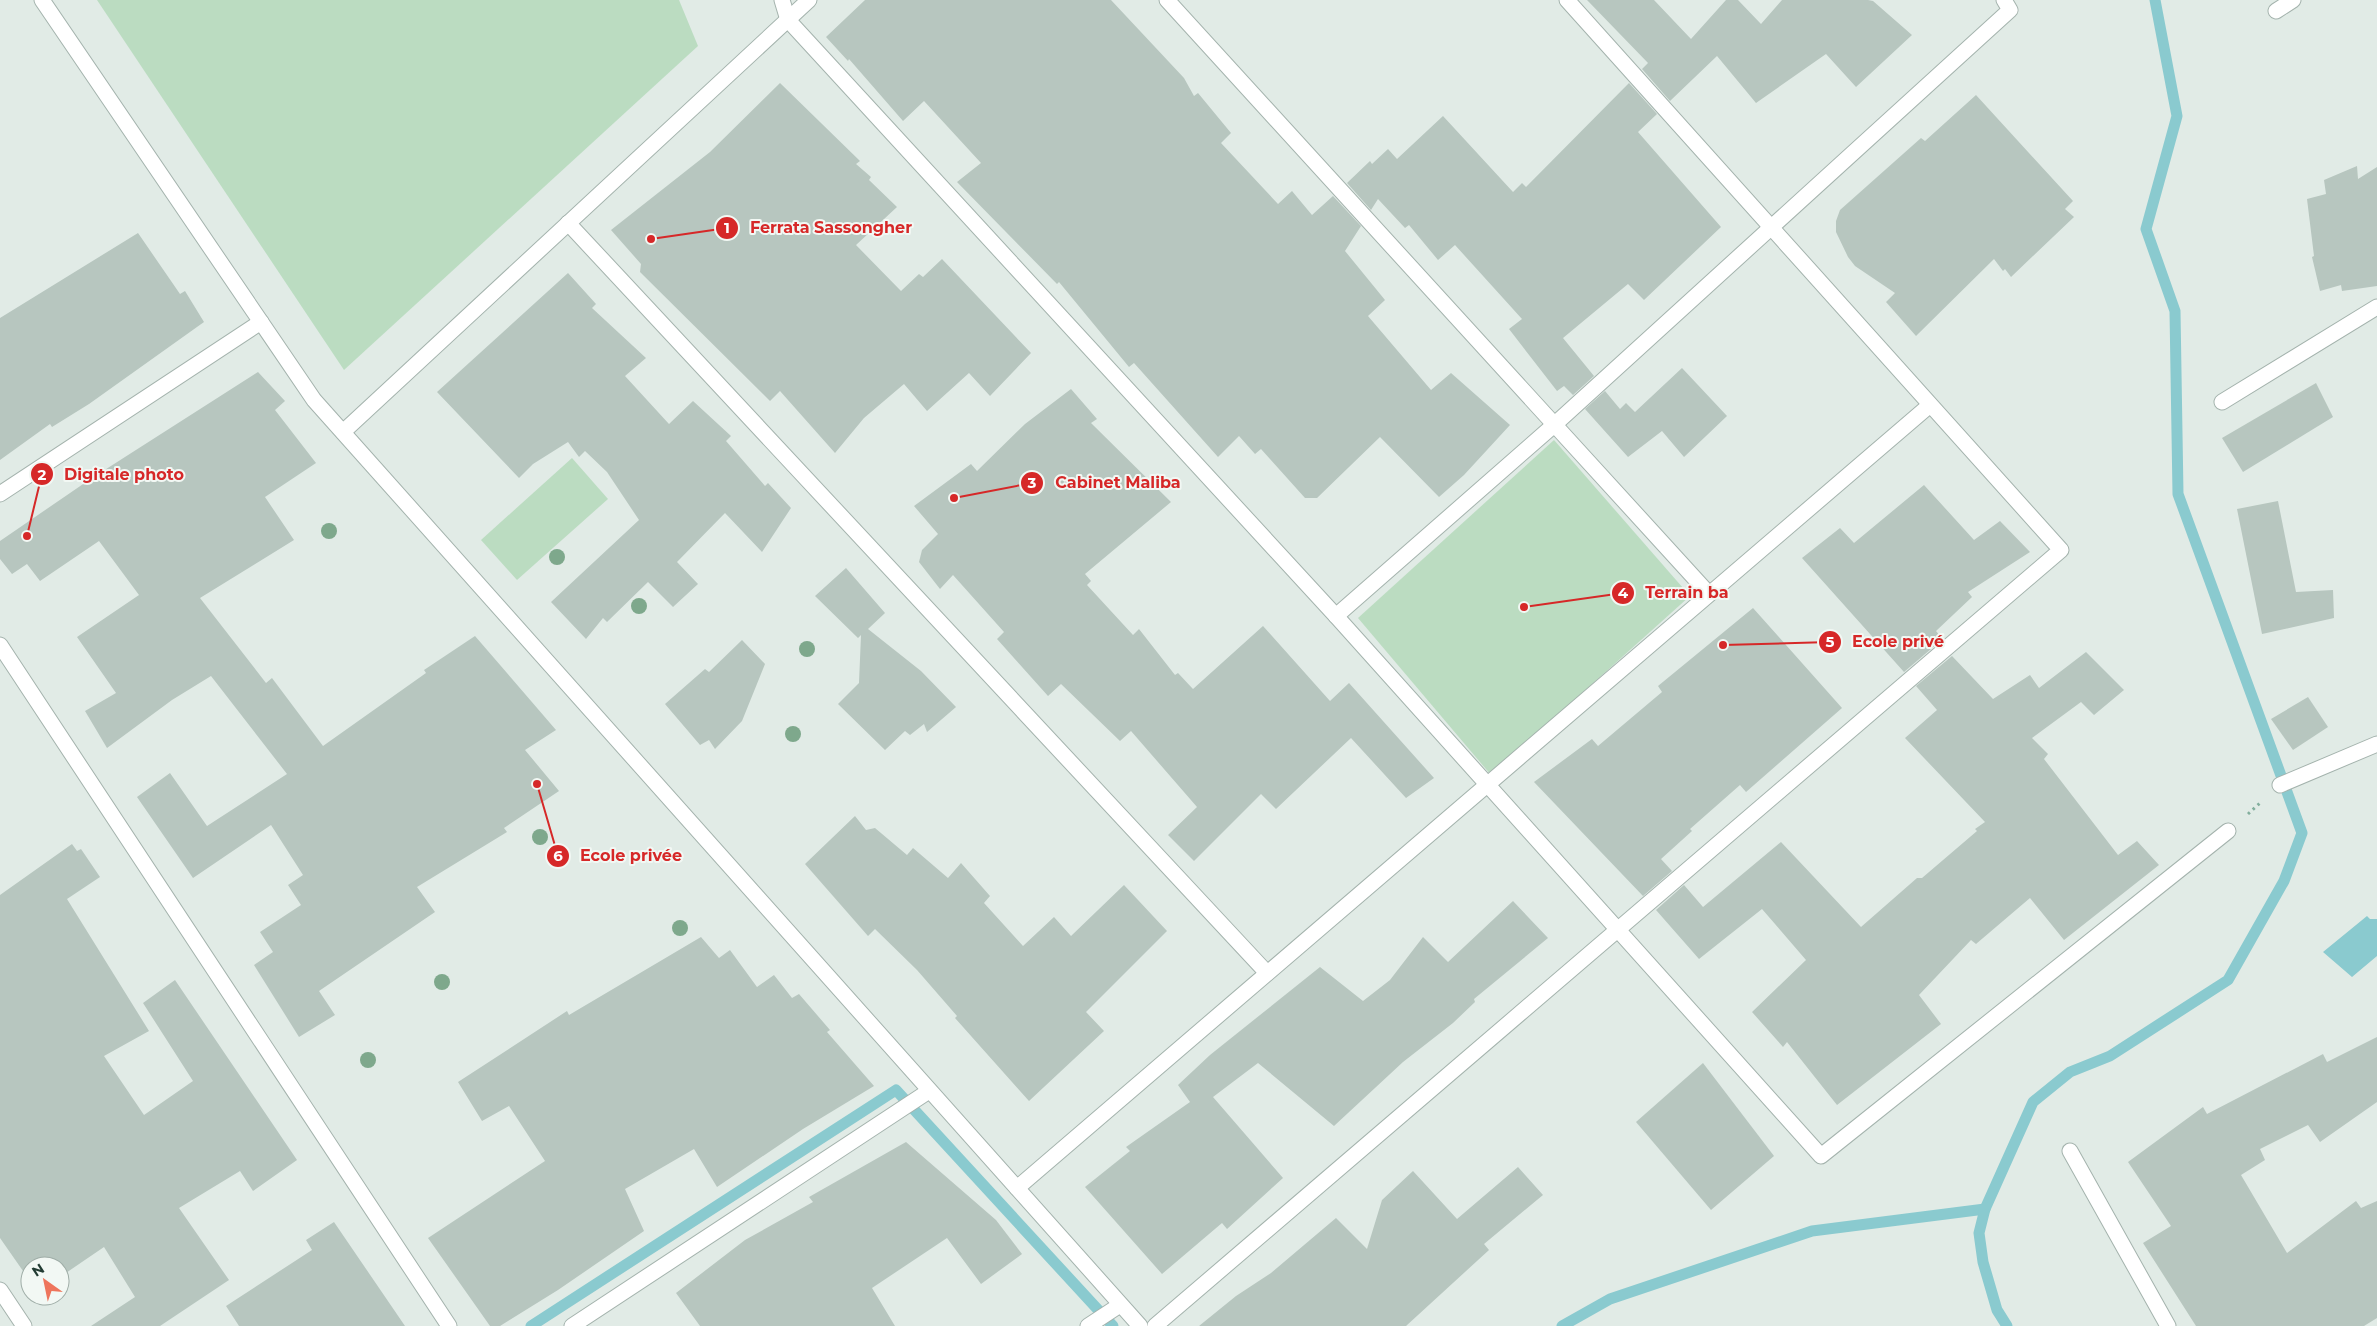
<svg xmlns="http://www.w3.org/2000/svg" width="2377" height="1326" font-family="Montserrat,sans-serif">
<rect width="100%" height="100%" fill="#e1ebe6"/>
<!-- green -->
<g fill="#bbdcc1">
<polygon points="97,0 679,0 698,46 344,370"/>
<polygon points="1554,440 1690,596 1491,775 1358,618"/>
<polygon points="572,458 608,499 517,580 481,540"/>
</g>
<!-- water -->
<polygon fill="#8acacf" points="2367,916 2370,919 2377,919 2377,956 2352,977 2323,952"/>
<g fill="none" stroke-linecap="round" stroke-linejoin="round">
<!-- stream -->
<g stroke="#8acacf" stroke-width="11">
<polyline points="531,1326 896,1090 1113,1326"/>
<polyline points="1562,1326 1610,1299 1812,1231 1985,1209"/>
<polyline points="2007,1326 1997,1310 1983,1262 1979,1233 1985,1209 2033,1102 2070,1072 2110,1056 2228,980 2284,881 2302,833 2178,494 2175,311 2146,229 2177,116 2155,0"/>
</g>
</g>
<!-- building -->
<g fill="#b7c6bf">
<polygon points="865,0 1111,0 1184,78 1194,96 1198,93 1231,133 1221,143 1278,204 1292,191 1312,215 1333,196 1361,226 1345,251 1385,300 1368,316 1431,390 1451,373 1510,425 1464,475 1439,497 1380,437 1317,498 1305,498 1261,449 1255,454 1239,436 1218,457 1134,363 1129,367 1059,282 1057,284 957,182 981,163 924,101 903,121 849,59 848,61 826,37"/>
<polygon points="1587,0 1654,0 1691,39 1726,0 1738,0 1761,24 1782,0 1868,0 1873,1 1912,35 1856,87 1826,54 1756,103 1717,56 1670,101 1642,69 1648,63"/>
<polygon points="780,83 860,161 856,164 871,177 869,180 897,207 856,245 901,291 919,274 923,277 942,259 1031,353 990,396 969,373 927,411 904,384 864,418 835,453 780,391 770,401 640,272 641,264 611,230 710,152"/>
<polygon points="1629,83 1657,114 1638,132 1721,227 1644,300 1628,284 1563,338 1594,376 1573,395 1564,386 1557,391 1509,329 1522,319 1455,245 1438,260 1409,225 1405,228 1378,199 1371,210 1347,183 1370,161 1372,164 1388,149 1397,159 1443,116 1513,192 1522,183 1526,187"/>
<polygon points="1976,95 2073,201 2065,209 2074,217 2011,277 2005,269 2003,271 1994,259 1916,336 1886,302 1895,293 1855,266 1848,257 1836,232 1836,221 1840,210 1921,138 1925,141"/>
<polygon points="2357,166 2358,179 2377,167 2377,286 2342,291 2341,285 2320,291 2312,257 2314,256 2307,199 2326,194 2324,180"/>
<polygon points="138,233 180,294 185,291 204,322 89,404 52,427 50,424 0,460 0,318"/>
<polygon points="568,273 596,304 592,308 646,358 625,376 669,424 693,401 731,436 726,441 765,486 768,483 791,508 762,552 725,513 677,562 698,584 673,607 648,582 607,622 603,618 586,639 551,602 639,520 607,472 585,451 579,457 568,442 533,464 519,478 437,392"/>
<polygon points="1682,368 1727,416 1684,457 1662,431 1628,457 1585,409 1605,391 1620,409 1626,403 1635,412"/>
<polygon points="258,372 285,401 275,410 316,463 265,497 294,540 200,598 266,683 272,678 323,746 426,673 424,670 475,636 556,730 525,750 559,791 504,828 507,832 417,887 435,912 319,991 335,1015 299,1037 254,965 273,952 260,932 301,905 288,885 303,875 271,825 193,878 137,797 170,773 207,826 287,774 211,676 172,700 107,748 85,711 116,693 77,637 139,595 99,541 40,581 27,564 12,574 0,559 0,541 89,480"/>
<polygon points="2316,383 2333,417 2243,472 2222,438"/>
<polygon points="1071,389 1097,419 1091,423 1171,502 1085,574 1091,581 1087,585 1133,635 1139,629 1175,675 1178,673 1193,689 1263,626 1330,701 1349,683 1434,778 1406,798 1351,738 1276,809 1261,794 1194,861 1168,835 1197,807 1131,731 1120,741 1061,684 1048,696 997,639 1004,632 953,575 940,589 919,562 922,550 938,534 914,506 971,464 977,471 1025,424"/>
<polygon points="1924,485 1974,540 2000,521 2030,552 1968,592 1972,597 1936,631 1940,636 1936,640 1938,643 1904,672 1802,558 1840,528 1854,543"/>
<polygon points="2278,501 2296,592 2333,590 2334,618 2262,634 2237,509"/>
<polygon points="846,568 885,613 868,629 921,671 956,707 927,732 924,724 910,735 905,731 885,750 838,704 859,683 861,635 858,638 815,596"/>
<polygon points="1753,608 1842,708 1746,792 1740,785 1690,829 1692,831 1661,859 1672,871 1643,896 1534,782 1592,739 1598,746 1662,692 1658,686"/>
<polygon points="742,640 765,664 742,721 715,749 709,740 700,745 665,704 705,669 709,672"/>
<polygon points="2086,652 2124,690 2094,715 2081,702 2032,738 2048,754 2044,759 2118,855 2137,841 2159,865 2064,940 2030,898 1976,944 1971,940 1919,995 1941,1024 1837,1105 1787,1042 1783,1047 1752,1012 1806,960 1762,909 1699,959 1656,910 1684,885 1703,907 1781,842 1861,927 1917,878 1922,878 1977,831 1975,829 1985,822 1905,738 1937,710 1916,686 1952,656 1993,699 2030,675 2039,688"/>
<polygon points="2308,697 2328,727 2293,750 2271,719"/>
<polygon points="855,816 866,830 875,828 907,855 913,848 948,878 961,863 990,896 984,903 1023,946 1054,917 1071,936 1124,885 1167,931 1086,1012 1104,1031 1029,1101 955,1018 957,1016 917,970 875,929 868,936 805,864"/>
<polygon points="72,844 77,851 81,849 100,877 67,899 149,1031 104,1056 144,1115 193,1081 143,1003 175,980 297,1160 253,1191 240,1171 179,1208 229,1280 160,1326 91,1326 135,1297 104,1247 60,1277 60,1266 30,1266 30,1281 0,1238 0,895"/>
<polygon points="1513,901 1548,938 1474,999 1475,1002 1453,1023 1403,1062 1334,1126 1258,1063 1213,1097 1283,1178 1227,1229 1222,1223 1162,1274 1085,1187 1130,1151 1126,1147 1190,1102 1178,1085 1210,1055 1320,967 1363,1001 1390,980 1423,937 1448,962"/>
<polygon points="701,937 719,958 730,950 757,987 774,975 792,998 799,994 830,1030 827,1032 874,1086 803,1129 717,1187 694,1149 625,1189 644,1231 558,1290 500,1326 490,1326 428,1238 545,1161 509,1106 482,1121 458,1082 567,1011 569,1015"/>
<polygon points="2377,1037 2377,1102 2320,1142 2308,1125 2260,1149 2265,1160 2241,1175 2287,1253 2356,1201 2361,1208 2377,1201 2377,1318 2364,1326 2196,1326 2143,1243 2171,1226 2128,1162 2203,1107 2207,1114 2323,1054 2327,1062"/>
<polygon points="1703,1063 1774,1156 1711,1210 1636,1122"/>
<polygon points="906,1142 996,1220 1022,1254 981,1284 947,1238 872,1288 895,1326 700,1326 676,1293 745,1240 813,1202 809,1197"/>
<polygon points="1518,1167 1543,1195 1484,1244 1489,1250 1406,1326 1199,1326 1236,1296 1271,1273 1336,1218 1367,1249 1382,1200 1413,1171 1457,1219"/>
<polygon points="334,1222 405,1326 239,1326 226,1306 312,1250 306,1240"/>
</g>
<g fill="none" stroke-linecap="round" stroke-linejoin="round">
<!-- minor casing -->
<g stroke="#a4b3ad" stroke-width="17">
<g id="minor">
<polyline points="42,0 314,400 1140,1326"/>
<polyline points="782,0 788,20 1336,616 1821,1156 2228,831"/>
<polyline points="1167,0 1709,594"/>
<polyline points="2276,11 2293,0"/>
<polyline points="568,223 1267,973"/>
<polyline points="2222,402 2377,307"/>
<polyline points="343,432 809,0"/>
<polyline points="0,494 261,322"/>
<polyline points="1336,616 1554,425 2010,10 2004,0"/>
<polyline points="0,645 449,1326"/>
<polyline points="2280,785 2377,744"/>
<polyline points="2070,1151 2168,1326"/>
<polyline points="1017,1188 1930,405"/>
<polyline points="0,1290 24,1326"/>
<polyline points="572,1326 929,1091"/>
<polyline points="1088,1326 1120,1305"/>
<polyline points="1155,1326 2061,550 1567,0"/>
</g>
</g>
<!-- path -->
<polyline stroke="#82ae9d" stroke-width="3" stroke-dasharray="2.5 4" stroke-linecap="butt" points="2248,814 2260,803"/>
<!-- minor -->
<use href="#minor" stroke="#fff" stroke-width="15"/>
</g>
<!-- trees -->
<g fill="#7ea88c">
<circle cx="329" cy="531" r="8"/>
<circle cx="557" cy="557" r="8"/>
<circle cx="639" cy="606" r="8"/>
<circle cx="807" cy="649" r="8"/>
<circle cx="793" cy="734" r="8"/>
<circle cx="540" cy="837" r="8"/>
<circle cx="680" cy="928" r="8"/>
<circle cx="442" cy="982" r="8"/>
<circle cx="368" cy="1060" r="8"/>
</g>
<!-- callouts -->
<path fill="none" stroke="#d62828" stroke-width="2" d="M651 239L727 228M27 536L42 474M954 498L1032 483M1524 607L1623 593M1723 645L1830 642M537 784L558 856"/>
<g fill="#d62828" stroke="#f2f8f4" stroke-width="2">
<circle cx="651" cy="239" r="5"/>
<circle cx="27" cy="536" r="5"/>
<circle cx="954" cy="498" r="5"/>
<circle cx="1524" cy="607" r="5"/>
<circle cx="1723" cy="645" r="5"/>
<circle cx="537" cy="784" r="5"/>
<circle cx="727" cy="228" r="12"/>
<circle cx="42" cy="474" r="12"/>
<circle cx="1032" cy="483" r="12"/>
<circle cx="1623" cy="593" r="12"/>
<circle cx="1830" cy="642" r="12"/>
<circle cx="558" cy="856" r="12"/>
</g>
<g font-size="15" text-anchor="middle" font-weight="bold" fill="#fff">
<text x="727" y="233">1</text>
<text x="42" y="480">2</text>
<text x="1032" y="488">3</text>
<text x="1623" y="598">4</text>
<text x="1830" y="647">5</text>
<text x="558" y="861">6</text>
</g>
<g font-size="16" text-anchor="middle" font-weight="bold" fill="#d62828" stroke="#f2f8f4" stroke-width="4" stroke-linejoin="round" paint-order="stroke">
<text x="831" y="233">Ferrata Sassongher</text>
<text x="124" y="480">Digitale photo</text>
<text x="1118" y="488">Cabinet Maliba</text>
<text x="1687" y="598">Terrain ba</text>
<text x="1898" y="647">Ecole privé</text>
<text x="631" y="861">Ecole privée</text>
</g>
<!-- north arrow -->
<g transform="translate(45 1281) rotate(327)"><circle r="24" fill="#f2f8f4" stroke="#9fada7"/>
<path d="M0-4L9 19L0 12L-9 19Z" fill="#ee755c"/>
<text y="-8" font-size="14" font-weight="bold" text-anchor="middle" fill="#223c33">N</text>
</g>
</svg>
